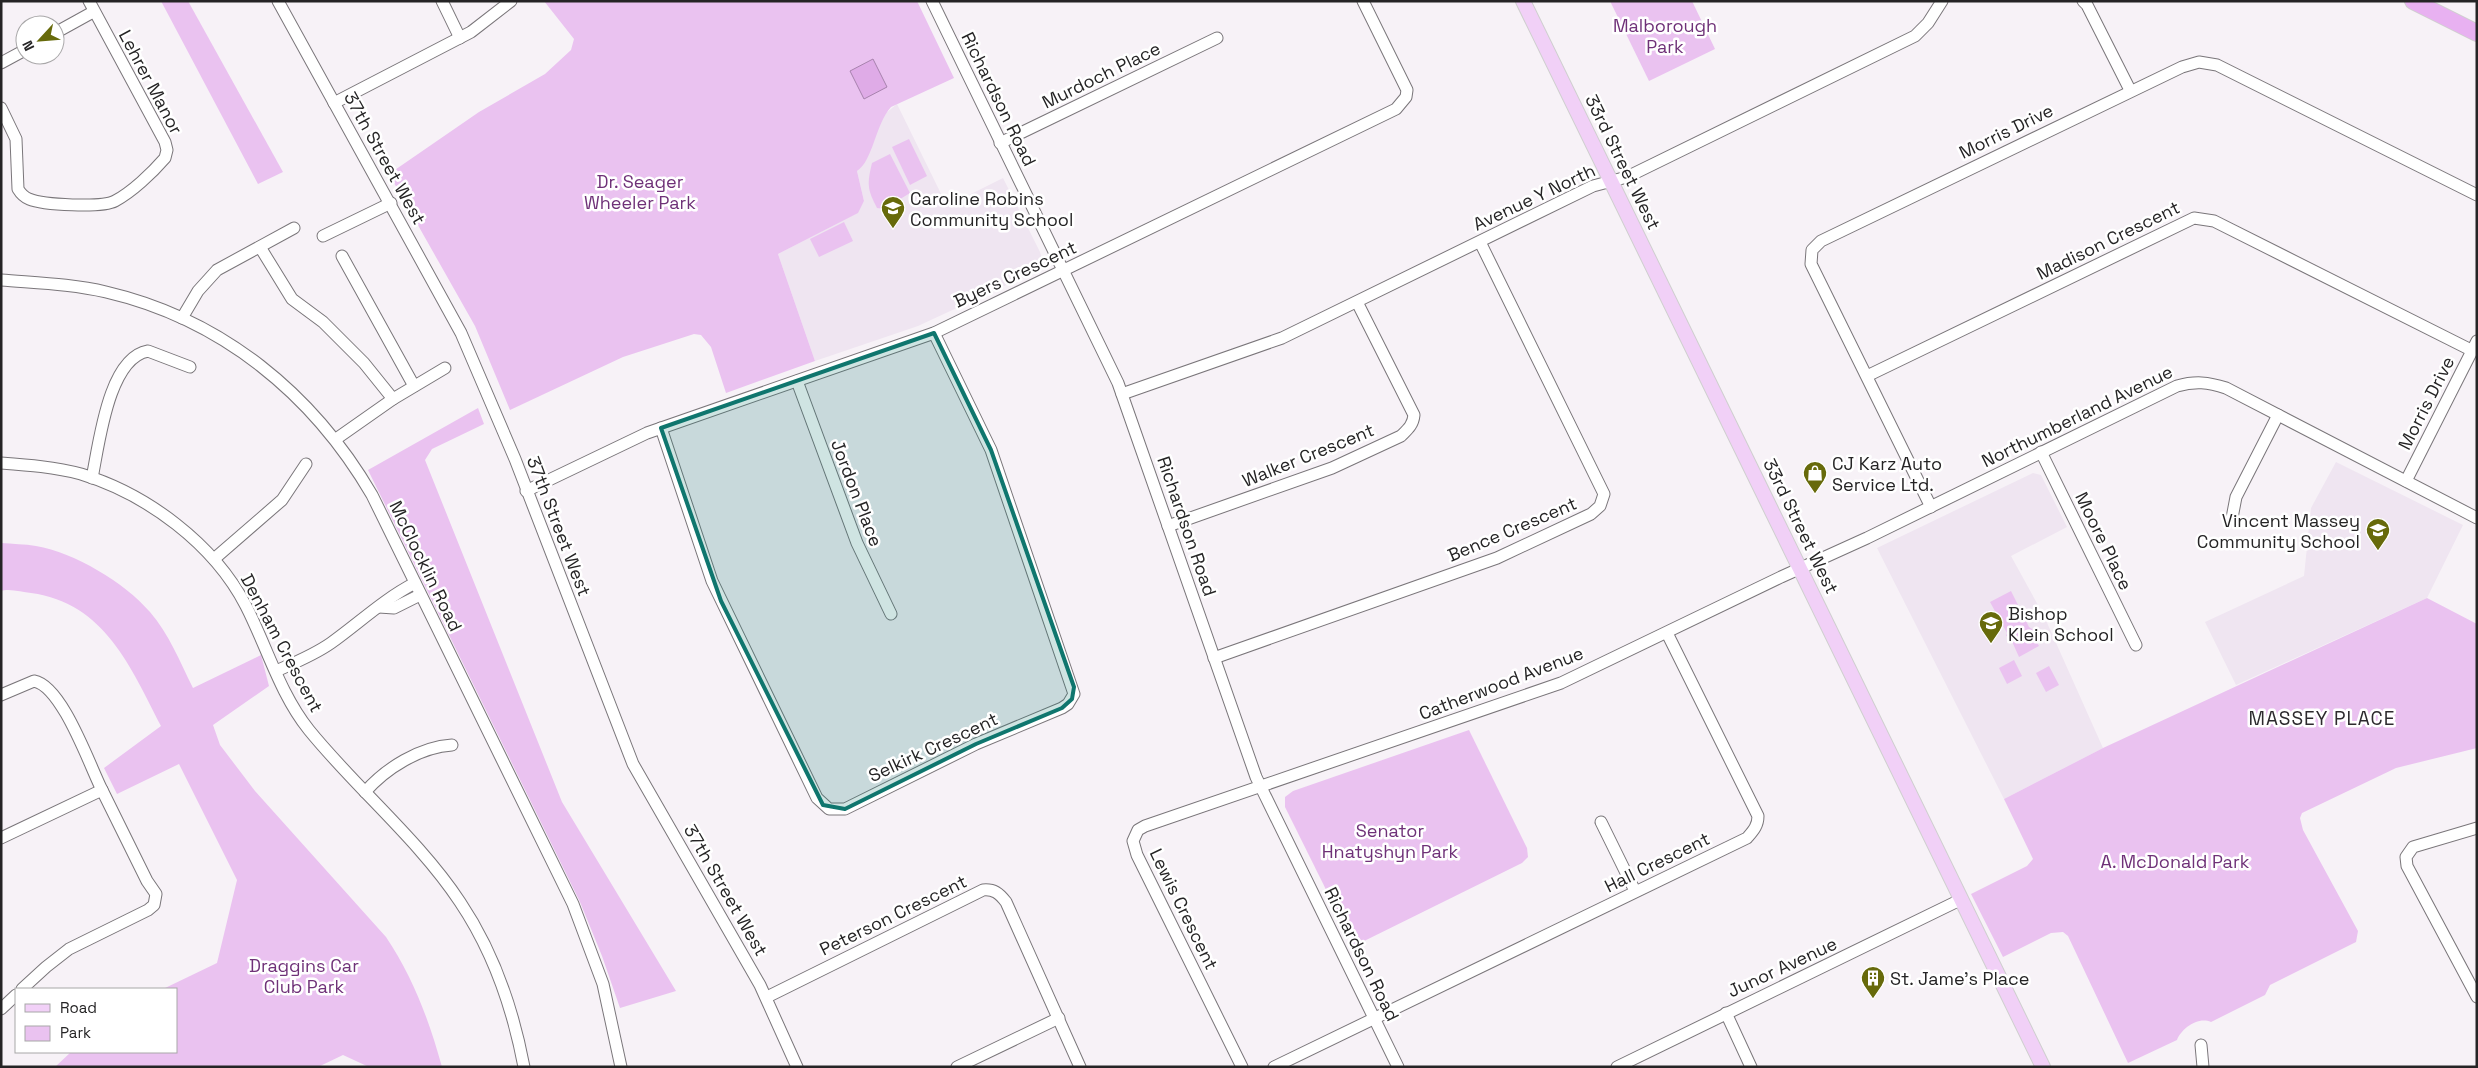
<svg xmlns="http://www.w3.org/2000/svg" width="2478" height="1068" font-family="'Space Grotesk',sans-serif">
<rect width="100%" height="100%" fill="#f7f2f7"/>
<!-- built -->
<g fill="#efe5f1">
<polygon points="897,104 947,206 1003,178 1040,252 1043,263 1039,269 1034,272 918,326 815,361 778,254 857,213 864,201 857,171 886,113"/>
<polygon points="2336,462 2463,525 2427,598 2236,685 2205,622 2304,576 2311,508"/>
<polygon points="2033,473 2041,475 2067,527 2011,556 2044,616 2103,748 2004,799 1877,548"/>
</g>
<!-- green -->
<g fill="#eac2f0">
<polygon points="161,1 188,1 283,172 258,184"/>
<path d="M544,1H917L954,78L891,107C875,125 873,161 857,171L864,201L858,213L778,254L815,361L726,393L711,347L701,335L694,334L623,357L510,410L475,326L389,174L479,112L545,74L571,50L574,39Z"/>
<polygon points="1610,1 1692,1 1715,49 1649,81"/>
<polygon points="909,139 927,176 910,185 892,147"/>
<path d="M890,154L910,193L884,209L877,208C867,189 867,184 872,163Z"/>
<polygon points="844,222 853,241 819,257 810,239"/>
<polygon points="478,408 484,424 432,449 425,460 562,802 676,991 620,1008 602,956 580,902 368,470"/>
<path d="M1,543C12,544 25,544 36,546C75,553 124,582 150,612C169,634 180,662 193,688L261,655L269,686L213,725L220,745L255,791L386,937C413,977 429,1020 442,1067H369L343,1055L318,1067H55L71,1052H176V989H163L217,963L237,880L179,764L117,794L104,768L161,726C131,668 105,603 31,593C22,592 9,588 1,591Z"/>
<polygon points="2011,591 2029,627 2035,631 2033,636 2039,646 2019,657 2010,637 2006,636 2007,633 1990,602"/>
<path d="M2427,598L2477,624V748L2396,768L2302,813L2300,818L2303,830L2358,931L2356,942L2270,985L2265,995L2211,1022C2198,1016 2181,1029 2177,1040L2128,1063L2068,936L2063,932L2051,933L2003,957L1971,894L2027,866L2033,859L2004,799L2103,748Z"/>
<polygon points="2014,660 2022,676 2007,684 1999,668"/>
<polygon points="2049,666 2059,685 2046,692 2036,673"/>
<polygon points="1469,730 1527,848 1528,857 1522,863 1354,946 1285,807 1285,797 1293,791"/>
</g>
<!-- water -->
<polygon fill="#dfabe7" stroke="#a782ad" points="873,59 887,87 864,99 850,71"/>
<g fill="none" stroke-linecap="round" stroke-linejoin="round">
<!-- minor casing -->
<g stroke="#7a767a" stroke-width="13">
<g id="minor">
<polyline points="278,1 461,333 515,459 633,764 760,985 797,1067"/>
<polyline points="442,1 460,38"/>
<polyline points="932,1 1118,383 1256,777 1398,1067"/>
<polyline points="2083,1 2087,5 2130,90"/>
<polyline points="55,33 93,12"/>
<polyline points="1,63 25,50"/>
<polyline points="334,103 471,32 511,1"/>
<path d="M1,108L16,139L18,189C21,194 24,197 29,199C43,205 102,208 115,201C132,192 152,173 165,158L167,150L165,142L89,1"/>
<polyline points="1000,143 1217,38"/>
<polyline points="323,236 391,203"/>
<polyline points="260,247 292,299 323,322 364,363 393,399"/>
<polyline points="342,256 414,386"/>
<path d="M1,280C36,283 72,284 106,292C222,319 313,394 372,495L573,904L603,984L621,1067"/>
<polyline points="182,318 198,291 217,270 294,228"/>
<polyline points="1867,376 2194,218 2214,221 2471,350"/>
<polyline points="797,381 857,543 891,614"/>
<polyline points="1122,394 1282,338 1593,186 1627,177 1915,36 1928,23 1942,1"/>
<polyline points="661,428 712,581 817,798 829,809 845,809 976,744 1062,708 1068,704 1074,694 991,450 934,333"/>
<polyline points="336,439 393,399 445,368"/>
<polyline points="2041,452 2136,645"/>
<path d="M1,463C28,465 55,467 81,474C147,494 214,544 246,606C267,647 280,694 309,730C356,788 419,840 460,902C493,951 513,1009 524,1067"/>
<path d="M92,478C99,445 108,358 148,351L190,367"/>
<polyline points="2406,481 2477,341"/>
<polyline points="526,491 647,433 934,333 1396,109 1406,97 1407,90 1363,1"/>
<polyline points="1931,507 1811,264 1812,250 1821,241 2182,67 2199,62 2217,65 2477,195"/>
<polyline points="2232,518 2236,497 2278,415"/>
<path d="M1168,526L1332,468L1401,436C1408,429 1413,425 1414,415L1357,302"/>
<polyline points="214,559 282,500 306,464"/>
<polyline points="379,607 394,608 420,595"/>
<polyline points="1214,658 1497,558 1591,514 1600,506 1604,494 1480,242"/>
<path d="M276,671C294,663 314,655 331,643C359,623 384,599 415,583"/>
<path d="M1,695L34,681C62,686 89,764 102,790"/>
<path d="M365,792C386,768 420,747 452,745"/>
<polyline points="1601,822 1635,891"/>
<polyline points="2477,828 2413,847 2406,857 2407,866 2477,997"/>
<polyline points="1,838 102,790 147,881 156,894 154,905 148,910 69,949 46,967 22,989"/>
<path d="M767,997L983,890C994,889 999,893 1006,902L1080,1067"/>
<polyline points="1,1009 16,995"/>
<polyline points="1726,1013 1751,1067"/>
<polyline points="2201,1045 2203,1067"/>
<polyline points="957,1067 1059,1018"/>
<path d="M1242,1067L1137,855L1133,841L1138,830L1145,826L1561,683L1781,577L1867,538L2177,386C2195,381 2208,382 2226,388L2477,518"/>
<path d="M1274,1067L1747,838C1753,831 1758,826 1758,816L1667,633"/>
<polyline points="1617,1067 1962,899"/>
</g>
</g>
<!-- major casing -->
<g stroke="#cfcfcf" stroke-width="16">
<polyline id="major" points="1523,1 2043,1067"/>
</g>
<!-- highway casing -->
<g stroke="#cfcfcf" stroke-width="18">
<polyline id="highway" points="2413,1 2477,33"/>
</g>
<!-- minor -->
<use href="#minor" stroke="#fff" stroke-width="11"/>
<!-- major -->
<use href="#major" stroke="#f1d0f7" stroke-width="14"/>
<!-- highway -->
<use href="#highway" stroke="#e8b1f1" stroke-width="16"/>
</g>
<!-- marked area -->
<path fill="#0f766e" fill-opacity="0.2" stroke="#0f766e" stroke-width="4" stroke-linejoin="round" d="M934,333L991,450L1074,687L1072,699L1062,708L976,744L845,809L823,805L721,601L661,428Z"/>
<!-- icons -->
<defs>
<g id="school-pin" transform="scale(1.25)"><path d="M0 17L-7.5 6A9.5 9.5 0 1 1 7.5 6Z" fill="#676a0b" stroke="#fff"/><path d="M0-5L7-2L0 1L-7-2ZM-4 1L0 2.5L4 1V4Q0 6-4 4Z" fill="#fff"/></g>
<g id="shop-pin" transform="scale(1.25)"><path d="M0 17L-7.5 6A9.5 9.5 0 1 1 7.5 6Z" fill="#676a0b" stroke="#fff"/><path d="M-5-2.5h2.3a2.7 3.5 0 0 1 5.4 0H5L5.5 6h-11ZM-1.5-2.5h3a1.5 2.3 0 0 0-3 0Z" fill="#fff"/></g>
<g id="building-pin" transform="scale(1.25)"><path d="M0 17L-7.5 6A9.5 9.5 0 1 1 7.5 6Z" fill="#676a0b" stroke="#fff"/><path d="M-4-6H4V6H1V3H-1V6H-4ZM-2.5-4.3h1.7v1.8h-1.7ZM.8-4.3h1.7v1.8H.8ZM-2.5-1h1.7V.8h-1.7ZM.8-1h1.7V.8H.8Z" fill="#fff"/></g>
</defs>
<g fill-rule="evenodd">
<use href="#school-pin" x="893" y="208"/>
<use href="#shop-pin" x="1815" y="473"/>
<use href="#school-pin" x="2378" y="530"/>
<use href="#school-pin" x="1991" y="623"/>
<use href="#building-pin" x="1873" y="978"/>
</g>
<g text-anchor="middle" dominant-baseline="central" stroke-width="5" stroke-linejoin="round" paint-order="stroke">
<!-- park labels -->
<g font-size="18" fill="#6f3178" stroke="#fff">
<text x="1665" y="25">Malborough<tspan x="1665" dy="21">Park</tspan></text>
<text x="640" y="181">Dr. Seager<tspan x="640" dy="21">Wheeler Park</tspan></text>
<text x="1390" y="830">Senator<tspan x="1390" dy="21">Hnatyshyn Park</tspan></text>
<text x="2175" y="861">A. McDonald Park</text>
<text x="304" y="965">Draggins Car<tspan x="304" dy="21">Club Park</tspan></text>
</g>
<!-- street labels -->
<g font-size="18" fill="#252425" stroke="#fff">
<text transform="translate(1101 75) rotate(-26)">Murdoch Place</text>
<text transform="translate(151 82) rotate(62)">Lehrer Manor</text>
<text transform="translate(999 99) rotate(64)">Richardson Road</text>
<text transform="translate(2006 131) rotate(-26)">Morris Drive</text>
<text transform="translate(385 158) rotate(61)">37th Street West</text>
<text transform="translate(1623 162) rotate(64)">33rd Street West</text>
<text transform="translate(1534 197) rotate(-25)">Avenue Y North</text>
<text transform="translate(2108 240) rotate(-26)">Madison Crescent</text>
<text transform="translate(1015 274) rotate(-25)">Byers Crescent</text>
<text transform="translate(2426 403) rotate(-63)">Morris Drive</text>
<text transform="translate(2077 416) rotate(-26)">Northumberland Avenue</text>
<text transform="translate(1308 455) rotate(-22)">Walker Crescent</text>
<text transform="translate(857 493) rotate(69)">Jordon Place</text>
<text transform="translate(559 526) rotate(69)">37th Street West</text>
<text transform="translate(1187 526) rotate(71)">Richardson Road</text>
<text transform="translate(1801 526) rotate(64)">33rd Street West</text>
<text transform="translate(1512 529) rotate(-23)">Bence Crescent</text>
<text transform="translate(2104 541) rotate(64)">Moore Place</text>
<text transform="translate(426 566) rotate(64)">McClocklin Road</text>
<text transform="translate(282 643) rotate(62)">Denham Crescent</text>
<text transform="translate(1501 683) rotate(-21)">Catherwood Avenue</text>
<text transform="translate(933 747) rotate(-25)">Selkirk Crescent</text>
<text transform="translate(1657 862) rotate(-26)">Hall Crescent</text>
<text transform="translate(726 890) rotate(60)">37th Street West</text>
<text transform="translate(1184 909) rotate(64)">Lewis Crescent</text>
<text transform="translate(893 915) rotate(-26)">Peterson Crescent</text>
<text transform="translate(1362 954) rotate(64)">Richardson Road</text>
<text transform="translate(1782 967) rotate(-25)">Junor Avenue</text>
</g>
<!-- poi labels -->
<g font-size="18" fill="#252425" stroke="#fff" text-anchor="start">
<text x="910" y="198">Caroline Robins<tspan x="910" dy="21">Community School</tspan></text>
<text x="1832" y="463">CJ Karz Auto<tspan x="1832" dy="21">Service Ltd.</tspan></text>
<text x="2360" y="520" text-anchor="end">Vincent Massey<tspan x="2360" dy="21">Community School</tspan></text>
<text x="2008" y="613">Bishop<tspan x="2008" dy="21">Klein School</tspan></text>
<text x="1890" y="978">St. Jame's Place</text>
</g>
<!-- neighbourhood labels -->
<g font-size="19" letter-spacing="1" fill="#2d2a2e" stroke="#fff">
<text x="2322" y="718">MASSEY PLACE</text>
</g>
</g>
<!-- border -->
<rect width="2478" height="1068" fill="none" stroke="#252425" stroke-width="5"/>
<!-- legend -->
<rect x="15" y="988" width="162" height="65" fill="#ffffff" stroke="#a8a7a8"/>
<rect x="25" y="1004" width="25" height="8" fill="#f1d0f7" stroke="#a8a7a8"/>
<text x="60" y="1013" font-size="15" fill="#252425">Road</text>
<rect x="25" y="1026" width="25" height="15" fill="#eac2f0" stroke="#a8a7a8"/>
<text x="60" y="1038" font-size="15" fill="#252425">Park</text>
<!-- north arrow -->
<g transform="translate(40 40) rotate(244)"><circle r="24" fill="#ffffff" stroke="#a8a7a8"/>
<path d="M0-4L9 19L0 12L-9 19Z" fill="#676a0b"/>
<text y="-8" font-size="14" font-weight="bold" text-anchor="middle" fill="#252425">N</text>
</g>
</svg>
